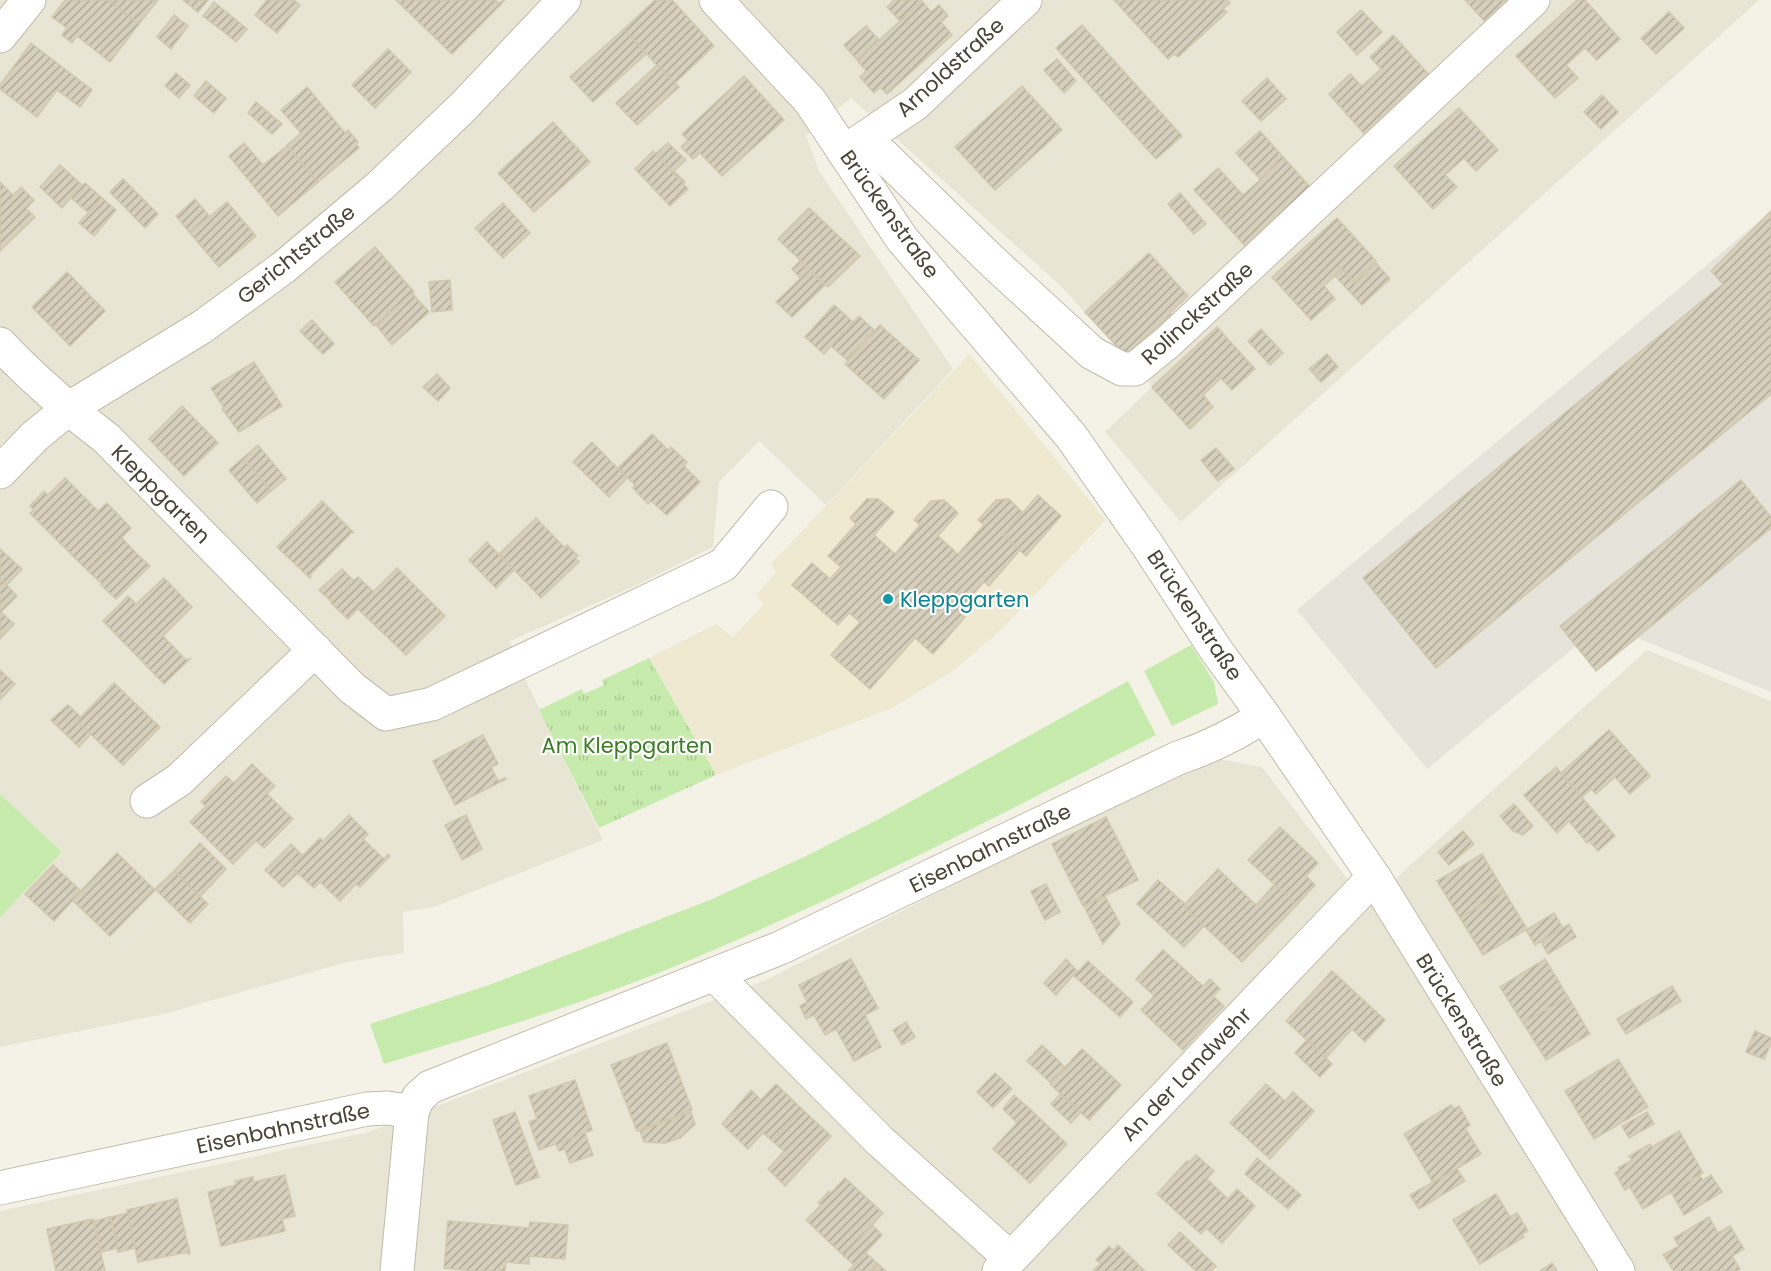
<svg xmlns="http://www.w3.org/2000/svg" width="1771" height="1271" font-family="Poppins,sans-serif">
<defs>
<pattern id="park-tufts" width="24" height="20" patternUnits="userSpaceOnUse" patternTransform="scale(1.5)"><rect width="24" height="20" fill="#c7eaad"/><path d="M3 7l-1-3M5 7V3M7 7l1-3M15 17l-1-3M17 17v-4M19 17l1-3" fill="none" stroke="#acca95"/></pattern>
<pattern id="building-hatch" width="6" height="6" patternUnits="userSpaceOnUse" patternTransform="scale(1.5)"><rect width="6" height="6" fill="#d6cfbb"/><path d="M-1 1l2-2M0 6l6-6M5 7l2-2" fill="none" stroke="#afaa99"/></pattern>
</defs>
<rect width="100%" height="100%" fill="#f4f2e7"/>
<!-- residential -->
<g fill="#e8e5d4">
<polygon points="0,0 1759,0 1181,522 1105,432 1152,387 1060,285 851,98 806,136 819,171 953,369 826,505 759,441 719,482 713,547 637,585 510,641 528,685 603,840 434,907 403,912 404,953 347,962 164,1014 0,1047 0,917 62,852 0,794"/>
<polygon points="1647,650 1771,701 1771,1271 0,1271 0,1211 369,1132 766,980 1028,847 1214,758 1262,767 1369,907 1406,869"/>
</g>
<!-- industrial -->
<polygon fill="#e6e3db" points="1771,211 1771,692 1603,624 1427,769 1297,610"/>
<!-- education -->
<polygon fill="#eee9d0" points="969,354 1106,520 1003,628 953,671 892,708 716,775 649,658 716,624 733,637 764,604 756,595 776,572 771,564"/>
<!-- grass -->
<g fill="#c7eaad">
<polygon points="1191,645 1214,682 1218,704 1172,726 1144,671"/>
<path d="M1128,681L1156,735C1007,811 858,889 704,954C600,999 492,1031 384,1064L370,1024L489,985L710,900L806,856L879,819Z"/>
<polygon points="0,794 62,852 0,917"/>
</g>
<!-- park -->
<polygon fill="url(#park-tufts)" points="649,658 716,775 599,828 539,710 582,689 584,694 604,685 602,680"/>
<!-- building -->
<g fill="url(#building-hatch)" stroke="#d1c8ae" stroke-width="1.5">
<polygon points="65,0 108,0 139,24 110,62 77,36 72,43 62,35 67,28 52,17"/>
<polygon points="108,0 158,0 139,24"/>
<polygon points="183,0 208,0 198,12"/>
<polygon points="267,0 294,0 300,5 277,33 255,15"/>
<polygon points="396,0 496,0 498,3 505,0 452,54"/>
<polygon points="655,0 672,0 714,46 674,84 624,29"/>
<polygon points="894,0 920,0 921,2 900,21 887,7"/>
<polygon points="1114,0 1227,0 1230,3 1223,9 1227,12 1178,57 1174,54 1168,59"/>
<polygon points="1465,0 1517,0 1489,26"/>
<polygon points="1577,0 1585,0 1620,39 1597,60 1585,48 1566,65 1578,78 1555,98 1516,56"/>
<polygon points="922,1 931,12 939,5 948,16 941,22 952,35 887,94 880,87 874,93 860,77 866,71 857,60"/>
<polygon points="214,2 235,19 224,32 203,16"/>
<polygon points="1361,10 1382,32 1357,55 1337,32"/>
<polygon points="1669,12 1684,28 1656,54 1641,38"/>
<polygon points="174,15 188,26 171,49 157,37"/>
<polygon points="235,19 247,29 236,42 224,32"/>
<polygon points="1082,25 1182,136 1156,159 1056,48"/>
<polygon points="866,26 879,40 857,60 844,45"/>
<polygon points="624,29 646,54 593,102 570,77"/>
<polygon points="1393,35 1432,78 1367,137 1329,94 1350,74 1362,86 1381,69 1370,57"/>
<polygon points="31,43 92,90 80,107 57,90 37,117 0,89 0,85"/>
<polygon points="388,49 411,72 375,108 352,85"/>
<polygon points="1057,59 1076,81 1064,93 1044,70"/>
<polygon points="657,65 679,87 637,125 616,103"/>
<polygon points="176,73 190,85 179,98 165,86"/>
<polygon points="744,76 784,120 722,176 700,153 693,159 681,147 688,140 682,134"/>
<polygon points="1267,78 1286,99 1261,121 1242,101"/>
<polygon points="206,81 226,98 214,113 194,96"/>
<polygon points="1022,86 1062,130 995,190 955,147"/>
<polygon points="307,87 345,133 348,130 358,142 356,144 359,148 318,182 287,145 301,133 281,110"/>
<polygon points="1602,95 1613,107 1610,110 1613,107 1618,112 1601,129 1584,112"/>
<polygon points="256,102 282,124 272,134 248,113"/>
<polygon points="1459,108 1498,150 1476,171 1464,158 1445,175 1457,187 1433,209 1394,166"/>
<polygon points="553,122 590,162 534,212 498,173"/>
<polygon points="1260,131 1284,158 1260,179 1236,153"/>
<polygon points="244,143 263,165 287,146 318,182 278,216 229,156"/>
<polygon points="668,143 686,160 674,171 685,182 683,184 655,154"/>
<polygon points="653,151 688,189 670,206 635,169"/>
<polygon points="1284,158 1311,188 1246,247 1219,217"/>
<polygon points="60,165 82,185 62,208 40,187"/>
<polygon points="1218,168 1243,195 1219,217 1194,190"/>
<polygon points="123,179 158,214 145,228 110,192"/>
<polygon points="0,182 13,195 21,187 34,200 26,209 35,217 0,251"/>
<polygon points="85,183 102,198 89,213 71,198"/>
<polygon points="1180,193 1206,224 1194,234 1168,204"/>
<polygon points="102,198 116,210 94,236 79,223"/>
<polygon points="195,199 209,216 190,233 176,216"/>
<polygon points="227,202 256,236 219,267 190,233"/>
<polygon points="503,203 530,233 503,258 475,228"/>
<polygon points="809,208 860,256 828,287 778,239"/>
<polygon points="1771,211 1771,394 1436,668 1363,578 1723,284 1711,271"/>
<polygon points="1337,218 1376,261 1354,281 1342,269 1324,286 1335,299 1311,320 1272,277"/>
<polygon points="375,247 414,292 374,326 335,282"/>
<polygon points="1149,253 1188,296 1170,313 1172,314 1125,355 1085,312"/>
<polygon points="800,261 809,270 800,278 792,269"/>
<polygon points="1376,263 1390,279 1362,305 1336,277 1343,270 1354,283"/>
<polygon points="809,270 825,285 792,317 776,302"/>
<polygon points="67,272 105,311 70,346 32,307"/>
<polygon points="450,280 452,310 432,312 429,282"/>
<polygon points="412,293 429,312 392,345 376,325"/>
<polygon points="834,305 853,322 824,354 805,337"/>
<polygon points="859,316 874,330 847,360 831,346"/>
<polygon points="312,320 334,344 323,354 300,331"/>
<polygon points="880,325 919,360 884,399 845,364"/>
<polygon points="1217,327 1255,369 1232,390 1221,378 1203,395 1213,407 1190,429 1152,387"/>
<polygon points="1261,329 1283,353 1270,365 1248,341"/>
<polygon points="1327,354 1338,367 1321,382 1316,377 1323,370 1316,376 1311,371 1318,364 1311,371 1309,369"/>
<polygon points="254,362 282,406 239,432 222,409 224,408 211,388"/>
<polygon points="437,374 450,388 438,401 423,387"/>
<polygon points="182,406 218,443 184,476 149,439"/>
<polygon points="652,434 668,450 671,447 687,462 684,466 700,482 667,515 651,501 648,504 633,488 635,485 618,468"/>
<polygon points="592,442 627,478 609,497 573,462"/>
<polygon points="258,445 286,479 271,491 243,458"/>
<polygon points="1216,448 1234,469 1218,481 1201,460"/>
<polygon points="243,458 271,491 257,503 229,470"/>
<polygon points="65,478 98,511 107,503 131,528 88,571 30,513 34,510 30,506 44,491 48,495"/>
<polygon points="1741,480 1771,517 1771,528 1596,671 1560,626"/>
<polygon points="1038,495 1061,516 1026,556 1003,535"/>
<polygon points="867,499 878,499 894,512 874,535 895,554 920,525 914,520 931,501 944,500 958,513 938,536 958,554 984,525 978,520 996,500 1009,499 1022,512 1003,535 1020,550 989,586 984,582 958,611 965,617 933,654 915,638 870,689 831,655 860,622 849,613 838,625 792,585 812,563 830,579 841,567 828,556 856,524 850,518"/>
<polygon points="322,501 354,533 352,532 310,575 311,577 310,578 277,547"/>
<polygon points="536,518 564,547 567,545 578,556 575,558 579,562 541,598 499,554"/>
<polygon points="122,538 135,552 102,584 88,571"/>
<polygon points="487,542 514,570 496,588 469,560"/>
<polygon points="0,549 22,569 7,585 0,578"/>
<polygon points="135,552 150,566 116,599 101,585"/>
<polygon points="397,568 445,616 406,655 357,608"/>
<polygon points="342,569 354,581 332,602 319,590"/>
<polygon points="358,577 374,592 348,619 331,603"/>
<polygon points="0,578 17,596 1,612 14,624 0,639"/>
<polygon points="164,578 192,607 163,636 186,660 190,659 164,684 103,621 128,596 136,604"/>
<polygon points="0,670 15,684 0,700"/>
<polygon points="114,683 160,727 123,765 77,721"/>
<polygon points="68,705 81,717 77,721 91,734 79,747 51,720"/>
<polygon points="1609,730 1650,776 1630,794 1615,777 1596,794 1591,789 1582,797 1561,773"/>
<polygon points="483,735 498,764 491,767 498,781 505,778 506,779 455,805 433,761"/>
<polygon points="252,764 275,786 267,794 293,819 264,848 256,841 233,864 190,822 206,806 201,802 226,776 234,783"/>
<polygon points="1556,767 1615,836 1598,851 1589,841 1587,843 1569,821 1557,833 1524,795"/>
<polygon points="1514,804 1533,826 1523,835 1513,831 1500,816"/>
<polygon points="349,815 368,834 363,839 384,859 388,854 390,856 360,887 356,884 340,901 320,882 314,888 291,867 320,838 323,841"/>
<polygon points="466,815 482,849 462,860 445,825"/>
<polygon points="1106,817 1138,880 1083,906 1052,844"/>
<polygon points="1280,827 1318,863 1306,876 1315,885 1297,905 1248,860"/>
<polygon points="1463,831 1474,844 1449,865 1438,852"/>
<polygon points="200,843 226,869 200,897 174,871"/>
<polygon points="291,844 302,855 291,867 298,873 283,887 265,870"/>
<polygon points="117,853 155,890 110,936 72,900"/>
<polygon points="1482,854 1504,891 1460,918 1437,881"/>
<polygon points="53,865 81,891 54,921 25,894"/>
<polygon points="1218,869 1256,905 1275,884 1297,905 1242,962 1183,906"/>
<polygon points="174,871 208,904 190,923 155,889"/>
<polygon points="1158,880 1185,904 1183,906 1204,926 1184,947 1137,904"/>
<polygon points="1046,884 1060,912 1045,920 1031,891"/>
<polygon points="1504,891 1527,929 1483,955 1460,918"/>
<polygon points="1105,896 1120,924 1103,944 1084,906"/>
<polygon points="1554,913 1563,928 1535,945 1526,930"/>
<polygon points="1569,924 1576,937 1548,954 1541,942"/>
<polygon points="1163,950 1203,986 1210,979 1220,989 1213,996 1224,1006 1183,1050 1141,1010 1154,996 1136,979"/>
<polygon points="851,959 878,1008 865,1015 881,1047 854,1061 836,1029 825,1035 814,1015 806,1019 800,1006 807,1002 799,985"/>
<polygon points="1066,959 1077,971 1056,995 1044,983"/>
<polygon points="1545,959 1568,997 1523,1023 1500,987"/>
<polygon points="1088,961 1133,1002 1120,1017 1074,976"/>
<polygon points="1332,971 1385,1020 1365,1042 1352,1029 1326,1058 1286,1021"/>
<polygon points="1672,986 1681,1001 1626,1034 1617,1019"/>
<polygon points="1568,997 1590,1034 1546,1060 1523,1023"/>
<polygon points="906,1022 915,1037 902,1045 893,1030"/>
<polygon points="1755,1031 1771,1038 1771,1043 1764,1059 1746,1052"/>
<polygon points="1307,1040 1332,1064 1320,1077 1295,1053"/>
<polygon points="667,1043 692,1110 637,1131 611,1065"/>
<polygon points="1042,1045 1065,1067 1051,1083 1027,1061"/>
<polygon points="1082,1049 1121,1085 1089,1120 1050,1084"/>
<polygon points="1618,1059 1648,1107 1594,1139 1565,1091"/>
<polygon points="995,1073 1012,1089 993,1108 977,1092"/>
<polygon points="575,1080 592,1130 562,1142 565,1149 559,1151 556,1144 539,1150 529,1122 537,1119 529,1096"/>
<polygon points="776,1084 802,1109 772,1141 763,1133 748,1149 722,1124 751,1090 761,1100"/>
<polygon points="1266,1084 1285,1101 1293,1092 1314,1111 1270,1159 1230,1123"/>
<polygon points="1060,1094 1081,1112 1071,1123 1051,1104"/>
<polygon points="1014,1095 1030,1109 1017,1123 1003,1109"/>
<polygon points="1451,1105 1454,1109 1459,1106 1470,1125 1465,1128 1481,1154 1433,1183 1404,1134"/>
<polygon points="802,1109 831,1136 785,1186 768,1169 784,1151 772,1141"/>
<polygon points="1030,1109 1067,1144 1030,1183 993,1149"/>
<polygon points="515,1112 539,1177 516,1185 493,1120"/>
<polygon points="691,1112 695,1124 680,1138 665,1143 644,1142 640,1131"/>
<polygon points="1647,1112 1654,1124 1629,1138 1622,1126"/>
<polygon points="1679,1131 1703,1173 1643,1209 1630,1187 1625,1190 1615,1173 1620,1170 1618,1168 1632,1160 1629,1156 1650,1144 1652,1147"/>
<polygon points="585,1133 593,1155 570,1163 562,1142"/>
<polygon points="1196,1155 1214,1171 1207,1179 1228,1199 1237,1189 1255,1206 1222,1243 1206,1228 1201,1234 1157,1194 1187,1161 1189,1162"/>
<polygon points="1257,1158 1301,1195 1288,1209 1245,1174"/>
<polygon points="1457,1169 1465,1181 1419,1209 1410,1195"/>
<polygon points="285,1175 295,1216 282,1219 285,1231 221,1246 208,1192 236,1185 235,1181 253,1177 253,1182"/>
<polygon points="1699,1175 1703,1180 1711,1175 1722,1192 1684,1215 1671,1192"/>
<polygon points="845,1178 883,1213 844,1256 806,1220 821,1205 818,1203 829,1191 831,1193"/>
<polygon points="1496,1194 1510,1217 1517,1213 1528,1231 1522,1234 1524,1237 1480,1264 1453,1220"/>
<polygon points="175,1199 177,1199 190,1253 188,1254 188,1252 138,1262 127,1210"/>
<polygon points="128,1213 135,1248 118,1252 111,1217"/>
<polygon points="110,1217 118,1248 101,1252 94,1221"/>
<polygon points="1709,1217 1718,1233 1730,1226 1744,1249 1732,1256 1740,1269 1737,1271 1674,1271 1663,1255 1679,1246 1674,1238"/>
<polygon points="93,1219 105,1271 56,1271 47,1229"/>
<polygon points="448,1221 529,1228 530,1222 568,1225 565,1259 529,1256 529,1264 506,1262 505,1271 475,1271 444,1268"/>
<polygon points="872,1225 882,1235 854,1265 844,1256"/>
<polygon points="1180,1232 1216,1266 1211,1271 1196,1271 1168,1245"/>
<polygon points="1118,1245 1145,1271 1093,1271 1101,1263 1096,1260 1109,1246 1113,1250"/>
<polygon points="866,1253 878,1264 871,1271 848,1271"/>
<polygon points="1552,1263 1557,1271 1540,1271"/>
<polygon points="878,1264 886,1271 872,1271"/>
</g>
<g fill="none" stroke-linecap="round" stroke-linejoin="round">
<!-- street casing -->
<g stroke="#c0bba9" stroke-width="35">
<g id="street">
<polyline points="716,0 810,101 902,239 1071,436 1148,546 1216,650 1264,716 1374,877 1618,1271"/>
<polyline points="0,36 29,0"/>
<polyline points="844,152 883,155 994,263 1092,353 1122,369 1135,369 1168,342 1533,0"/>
<polyline points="844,152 915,104 1025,0"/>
<path d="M0,344C33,379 68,409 106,438L352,688L386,714L432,704L723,565L771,507"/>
<polyline points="0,472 35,436 68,409 202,327 284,267 380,186 463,107 564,0"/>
<polyline points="147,801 179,780 315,650"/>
<polyline points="715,975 880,1141 1010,1258"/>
<path d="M0,1188L367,1109L388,1108L412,1112L418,1098L430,1087L780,948L1178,758C1208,748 1238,733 1264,716"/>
<polyline points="397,1271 412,1112"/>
<polyline points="999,1271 1374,877"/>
</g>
</g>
<!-- street -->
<use href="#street" stroke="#fff" stroke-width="33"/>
</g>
<!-- markers -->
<circle fill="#0f9aa8" stroke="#fff" stroke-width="2" cx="888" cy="599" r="6"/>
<g text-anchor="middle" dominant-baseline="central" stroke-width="4.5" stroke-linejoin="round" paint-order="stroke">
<!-- street labels -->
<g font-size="21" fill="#474335" stroke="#fff">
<text transform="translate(950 67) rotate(-42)">Arnoldstraße</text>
<text transform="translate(890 214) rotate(54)">Brückenstraße</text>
<text transform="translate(296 254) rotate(-39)">Gerichtstraße</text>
<text transform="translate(1197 313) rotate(-42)">Rolinckstraße</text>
<text transform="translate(161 494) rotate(45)">Kleppgarten</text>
<text transform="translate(1195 615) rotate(56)">Brückenstraße</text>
<text transform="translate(990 848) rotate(-26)">Eisenbahnstraße</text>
<text transform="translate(1462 1020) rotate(58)">Brückenstraße</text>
<text transform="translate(1186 1074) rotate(-46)">An der Landwehr</text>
<text transform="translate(283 1128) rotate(-12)">Eisenbahnstraße</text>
</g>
<!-- culture labels -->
<g font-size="21" fill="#0d838f" stroke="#fff" text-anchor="start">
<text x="900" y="599">Kleppgarten</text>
</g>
<!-- park labels -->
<g font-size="21" fill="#3b7c25" stroke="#fff">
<text x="627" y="745">Am Kleppgarten</text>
</g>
</g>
</svg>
